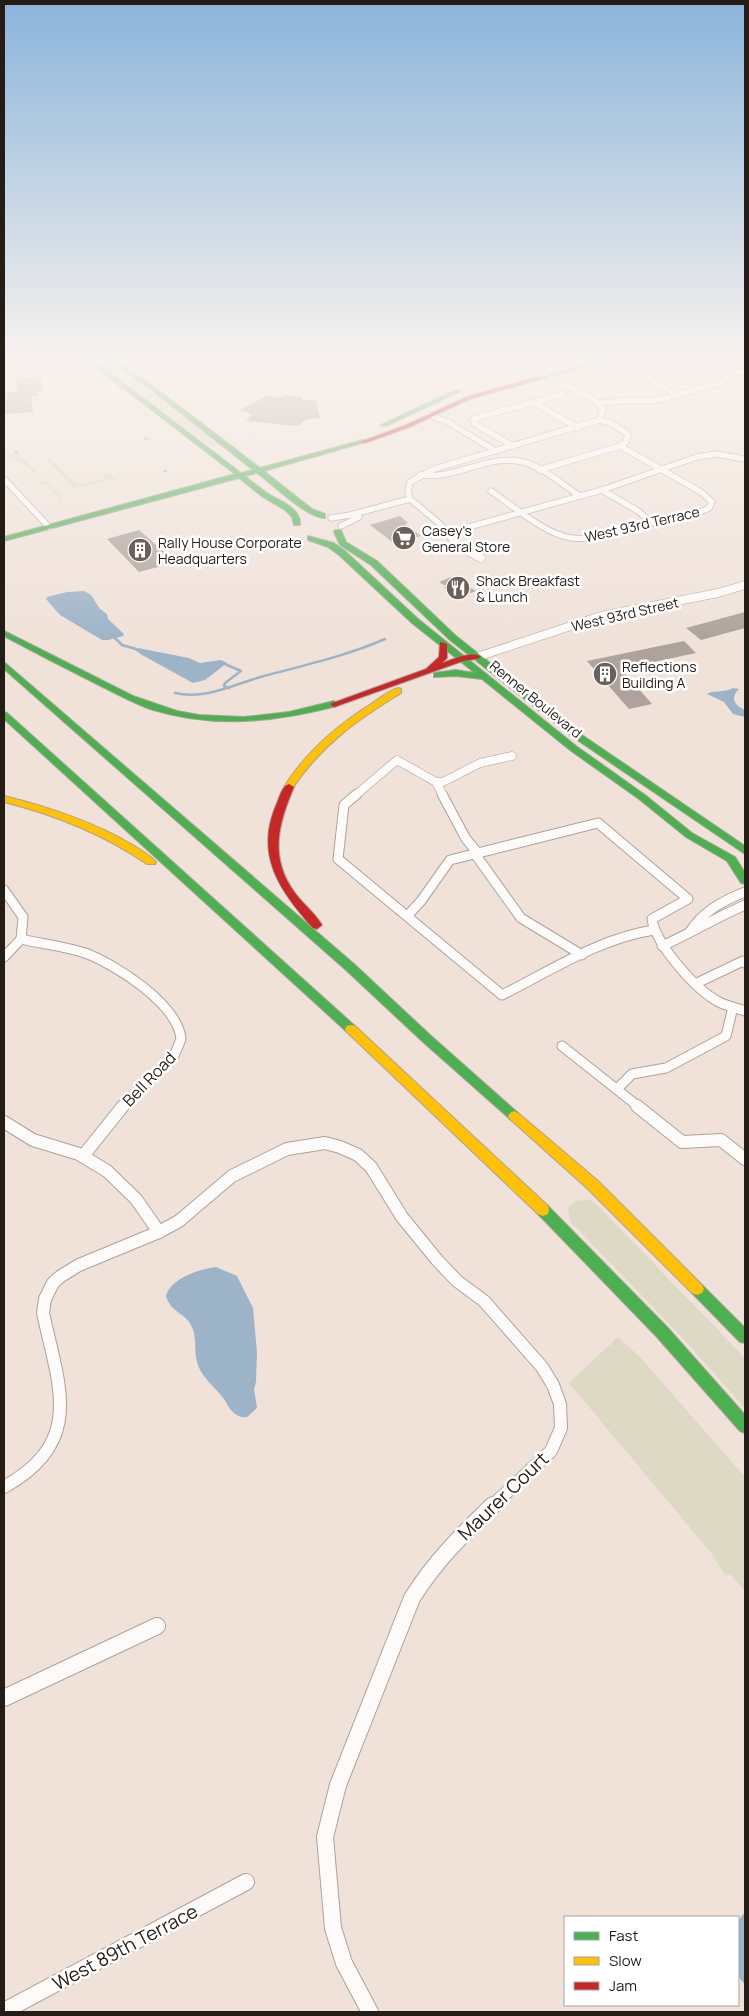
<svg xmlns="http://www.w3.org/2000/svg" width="749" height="2016" font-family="Manrope,sans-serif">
<rect width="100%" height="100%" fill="#f0e2d9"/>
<!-- green -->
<g fill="#ded9c4">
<polygon points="120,377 123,377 156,394 221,445 213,447 194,435"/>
<polygon points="17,452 63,499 68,499 58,501 61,499 46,484 41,484 39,482 43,480 22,463 7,455 4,456 4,454"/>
<polygon points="60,455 50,458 78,485 104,479 102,476 110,473 112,476 109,479 115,477 117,479 74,488 45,459"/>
<polygon points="583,1200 590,1200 598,1206 745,1358 745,1408 679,1334 570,1221 568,1208 576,1201"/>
<polygon points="618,1337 640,1357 745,1477 745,1591 730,1574 726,1576 712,1554 569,1383"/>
</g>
<!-- water -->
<g fill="#9db4c8">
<polygon points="84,591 91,595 100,609 107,614 108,619 124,634 123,636 108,640 102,640 60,615 46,599 47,597 67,592"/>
<polygon points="138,648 189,658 200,663 221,660 227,663 205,680 193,683 142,655 135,650"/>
<path d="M733,688L739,689C730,698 734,705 745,710V717L733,714L724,702L707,694C711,690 725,693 733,688Z"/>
<path d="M216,1267L237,1276L253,1308L257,1352L256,1382L254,1389L257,1408L247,1417C241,1418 237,1416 233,1412C229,1409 227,1403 224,1399C216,1388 200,1376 197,1362C194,1351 197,1339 192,1327C186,1313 170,1312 166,1296C171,1278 200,1269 216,1267Z"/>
<polygon points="745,1912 745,1985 738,1976 738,1921"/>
</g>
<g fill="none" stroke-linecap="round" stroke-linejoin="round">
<!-- stream-far1 -->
<g stroke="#9db4c8" stroke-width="2">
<polyline points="145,438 147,439"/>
<polyline points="15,452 17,452"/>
<polyline points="164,471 166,471"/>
</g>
<!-- stream -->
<g stroke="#9db4c8" stroke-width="2.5">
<polyline points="115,638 122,645 136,649"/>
<polyline points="225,664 241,671 225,683 224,686 229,688"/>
<path d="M175,693C207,700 234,684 264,676C305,665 346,656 385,639"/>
</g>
</g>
<!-- building -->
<g fill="#ada29c">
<polygon points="41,377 43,391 37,392 37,396 31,396 33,412 5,414 4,399 7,399 7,392 17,391 16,379"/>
<polygon points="268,395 279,398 284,395 302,397 302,400 316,400 320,418 307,419 303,421 299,426 246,421 252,414 239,410"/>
<polygon points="400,516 408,523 405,524 421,536 395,544 370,525"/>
<polygon points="139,530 171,558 173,563 139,572 107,539"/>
<polygon points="451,577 476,591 465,595 444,588 446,586 439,582"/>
<polygon points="745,612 745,628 701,640 686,628"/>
<polygon points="684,641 696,653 621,669 652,704 629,709 587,661"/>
</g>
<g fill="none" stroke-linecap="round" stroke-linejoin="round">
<!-- street-far4 casing -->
<g stroke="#aca29b" stroke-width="7">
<g id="street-far4">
<polyline points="395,359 406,366"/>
<path d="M678,395L640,374C667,362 702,352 726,374"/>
<polyline points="533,402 578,428"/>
<polyline points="598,403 633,400 654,401 720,383 725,379 726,374 745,371"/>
<polyline points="429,415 448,422 496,451"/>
<polyline points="513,446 475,424 473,419 563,394"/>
<polyline points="539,470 620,446"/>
<path d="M420,475C458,480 488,453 523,462C544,467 562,485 580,496"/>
<polyline points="4,479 49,527"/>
<polyline points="602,490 638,511 652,523"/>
<path d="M491,491C510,504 541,530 563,536C585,543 606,533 627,528C650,523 674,518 698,513L709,508L712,502L701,492L620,446L626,442L628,434L611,423L599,420L603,410L596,401L517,359"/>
<polyline points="331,518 350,515 410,499"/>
<polyline points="341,526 359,517"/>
<polyline points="447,533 602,490 697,457 716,454 745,459"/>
<polyline points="466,551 457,546 439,523 410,499 408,491 410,482 434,469 599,420"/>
</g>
</g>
<!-- street-far3 casing -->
<g stroke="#aca29b" stroke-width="9">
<g id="street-far3">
<polyline points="464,549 481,558"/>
<polyline points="477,657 601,616 718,593 745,585"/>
<polyline points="436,782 443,795"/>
<polyline points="356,795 397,760 436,782 443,782 480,763 512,756"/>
</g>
</g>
<!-- street-far2 casing -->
<g stroke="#aca29b" stroke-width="11">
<g id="street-far2">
<path d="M357,794L344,805L338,859L502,995C550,971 600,938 654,930"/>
<polyline points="442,794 466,839 478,853"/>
<polyline points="475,854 521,918 582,955"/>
<polyline points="4,890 23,917 21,939 4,957"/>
<path d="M407,916L421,901L450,860L598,823L688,899L652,919C656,945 696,990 719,1002C727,1006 737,1008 745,1011"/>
<path d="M689,933C702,912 722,901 745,892"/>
<path d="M21,939C42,944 64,946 85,953C115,964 178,1004 181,1039L174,1056L122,1107"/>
<path d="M662,946C691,933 717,917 745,905"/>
<polyline points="697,983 743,961 745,963"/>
<polyline points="562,1046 639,1107"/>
<polyline points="617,1089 632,1074 666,1068 726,1036 733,1007"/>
</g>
</g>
<!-- street-far1 casing -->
<g stroke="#aca29b" stroke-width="14">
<g id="street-far1">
<polyline points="637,1106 682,1142 721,1140 745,1159"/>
<polyline points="4,1122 33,1140 79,1154 107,1171 136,1199 159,1232"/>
<polyline points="83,1156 123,1106"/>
<path d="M4,1487C85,1442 59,1387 43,1313L45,1299L53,1283L61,1276L79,1265L159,1232L179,1221L232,1176L287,1149L325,1143L340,1147L358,1155L371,1167L402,1217L437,1260L457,1281L484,1301L542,1367L553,1385L560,1404L561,1428L551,1451L492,1506"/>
</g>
</g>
<!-- street casing -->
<g stroke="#aca29b" stroke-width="18">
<g id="street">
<polyline points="4,1698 157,1626"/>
<polyline points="4,2011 246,1882"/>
<path d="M370,2012L344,1963L333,1928L325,1837L338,1785L412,1598C436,1560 461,1536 493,1505"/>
</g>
</g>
<!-- fast casing -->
<g stroke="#aca29b" stroke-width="2">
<g id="fast">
<path d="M85,359H92L112,374L241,473L253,470L153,391L107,359H114L157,389L260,468L363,440L366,442L264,471L312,509L325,514V518C308,519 271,483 257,473L245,476C252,482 260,488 267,493C279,501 302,508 300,525H294L292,517L285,510L263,497L239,478L4,541V537L235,474Z"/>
<polygon points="603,359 612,359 538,380 533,379"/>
<polygon points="456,390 461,391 386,426 381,425"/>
<polygon points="335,530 341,530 346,542 377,561 456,636 576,731 745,846 745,854 570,735 450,640 371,565 340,545 334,532"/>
<polygon points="308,536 334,543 345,551 418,619 576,746 645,795 692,833 735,857 745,873 745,884 741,883 727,861 686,837 639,799 570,750 482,679 456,676 434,677 434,673 456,670 475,673 412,623 339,555 328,547 308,540"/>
<path d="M4,631L133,696L177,711L199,715L244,717L289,712L334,701L338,704L337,706C275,722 213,729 150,709C131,702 113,692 95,683C65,668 34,652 4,636Z"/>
<polygon points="4,662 354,964 430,1035 518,1113 520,1116 518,1119 514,1121 510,1119 422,1041 346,970 4,669"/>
<polygon points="4,712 7,713 355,1026 357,1029 355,1032 347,1032 4,719"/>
<polygon points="543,1204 548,1206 667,1327 745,1415 745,1433 740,1431 657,1337 538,1214 537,1210 538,1206"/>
<polygon points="697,1283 702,1285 745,1328 745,1343 740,1342 692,1293 690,1289 692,1285"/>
</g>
</g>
<!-- slow casing -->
<g stroke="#aca29b" stroke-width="2">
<g id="slow">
<path d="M398,688L401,689V693C357,720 321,745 292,789H286L284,787C306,752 336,726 371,704C379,699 388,691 398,688Z"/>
<path d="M4,796C49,807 91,821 131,844C139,849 150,855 156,862L155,864H147C103,834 56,815 4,802Z"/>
<polygon points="351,1025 355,1026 548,1206 549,1210 548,1214 543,1216 538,1214 347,1032 345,1029 347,1026"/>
<polygon points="514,1111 518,1113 598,1181 702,1285 704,1289 702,1293 697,1295 692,1293 588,1189 510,1119 508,1116 510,1113"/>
</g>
</g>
<!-- jam casing -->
<g stroke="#aca29b" stroke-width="2">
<g id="jam">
<polygon points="536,377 539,379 538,380 470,399 410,427 365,443 360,442 406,425 466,397"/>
<path d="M440,642L447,644V658L442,663C452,660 472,650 481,657L477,659L463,661L337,706L334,707L330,704L426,669L439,657Z"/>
<path d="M289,784L294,787C278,824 269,858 295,893C303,904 315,913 322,925L317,929L313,928C279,890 254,854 277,803C280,796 282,786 289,784Z"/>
</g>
</g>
<!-- street-far4 -->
<use href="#street-far4" stroke="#fdfbf9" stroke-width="5.5"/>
<!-- street-far3 -->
<use href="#street-far3" stroke="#fdfbf9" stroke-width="8"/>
<!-- street-far2 -->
<use href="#street-far2" stroke="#fdfbf9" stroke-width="9"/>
<!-- street-far1 -->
<use href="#street-far1" stroke="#fdfbf9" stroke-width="12"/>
<!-- street -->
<use href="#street" stroke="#fdfbf9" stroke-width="16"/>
<!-- fast -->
<use href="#fast" fill="#4caf50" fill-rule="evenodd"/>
<!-- slow -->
<use href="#slow" fill="#ffc107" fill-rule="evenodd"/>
<!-- jam -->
<use href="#jam" fill="#c62828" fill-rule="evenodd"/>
</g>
<!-- sky -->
<linearGradient id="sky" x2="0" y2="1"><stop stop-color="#8ab4db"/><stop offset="0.56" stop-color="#f8f2ee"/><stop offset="1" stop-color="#f8f2ee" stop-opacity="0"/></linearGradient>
<rect width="749" height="641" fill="url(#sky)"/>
<!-- icons -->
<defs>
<g id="supermarket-disc" transform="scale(1.25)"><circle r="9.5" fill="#6c615a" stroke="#fff"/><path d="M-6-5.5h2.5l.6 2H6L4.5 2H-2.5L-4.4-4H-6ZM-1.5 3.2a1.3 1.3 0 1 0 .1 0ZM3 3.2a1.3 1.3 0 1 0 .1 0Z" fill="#fff"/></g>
<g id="building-disc" transform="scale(1.25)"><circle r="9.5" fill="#6c615a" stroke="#fff"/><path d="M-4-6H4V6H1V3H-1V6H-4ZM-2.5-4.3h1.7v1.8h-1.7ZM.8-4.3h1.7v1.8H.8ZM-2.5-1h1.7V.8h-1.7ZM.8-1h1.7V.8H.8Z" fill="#fff"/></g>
<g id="restaurant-disc" transform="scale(1.25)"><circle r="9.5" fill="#6c615a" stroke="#fff"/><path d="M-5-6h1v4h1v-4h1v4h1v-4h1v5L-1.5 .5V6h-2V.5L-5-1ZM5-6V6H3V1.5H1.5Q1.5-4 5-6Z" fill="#fff"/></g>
</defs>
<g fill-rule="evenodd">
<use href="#supermarket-disc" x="404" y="538"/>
<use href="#building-disc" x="140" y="550"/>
<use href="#restaurant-disc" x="458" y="588"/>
<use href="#building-disc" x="605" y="674"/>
</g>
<g text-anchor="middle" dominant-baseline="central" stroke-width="5" stroke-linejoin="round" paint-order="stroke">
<!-- far-street labels -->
<g font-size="14" fill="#251c16" stroke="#fff">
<text transform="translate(642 524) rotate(-13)">West 93rd Terrace</text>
<text transform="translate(625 614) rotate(-13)">West 93rd Street</text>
<text transform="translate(536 699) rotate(39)">Renner Boulevard</text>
</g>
<!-- far-poi labels -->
<g font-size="14" fill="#251c16" stroke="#fff" text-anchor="start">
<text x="422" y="530">Casey's<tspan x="422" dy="16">General Store</tspan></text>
<text x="158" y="542">Rally House Corporate<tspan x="158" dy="16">Headquarters</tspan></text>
<text x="476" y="580">Shack Breakfast<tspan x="476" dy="16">&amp; Lunch</tspan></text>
<text x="622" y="666">Reflections<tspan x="622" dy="16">Building A</tspan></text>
</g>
<!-- street labels -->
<g font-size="16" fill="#251c16" stroke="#fff">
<text transform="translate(149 1079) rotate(-46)">Bell Road</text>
</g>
<!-- near-street labels -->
<g font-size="19" fill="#251c16" stroke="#fff">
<text transform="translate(503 1496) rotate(-44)">Maurer Court</text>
<text transform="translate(125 1947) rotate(-28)">West 89th Terrace</text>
</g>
</g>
<!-- border -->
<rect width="749" height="2016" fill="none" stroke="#251c16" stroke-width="10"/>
<!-- legend -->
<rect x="564" y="1916" width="175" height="90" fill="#ffffff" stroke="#a8a4a2"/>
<rect x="574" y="1932" width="25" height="8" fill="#4caf50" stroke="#a8a4a2"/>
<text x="609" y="1941" font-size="15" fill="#251c16">Fast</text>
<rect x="574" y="1957" width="25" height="8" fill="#ffc107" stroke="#a8a4a2"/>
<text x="609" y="1966" font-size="15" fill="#251c16">Slow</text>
<rect x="574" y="1982" width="25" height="8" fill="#c62828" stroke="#a8a4a2"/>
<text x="609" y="1991" font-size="15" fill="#251c16">Jam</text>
</svg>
